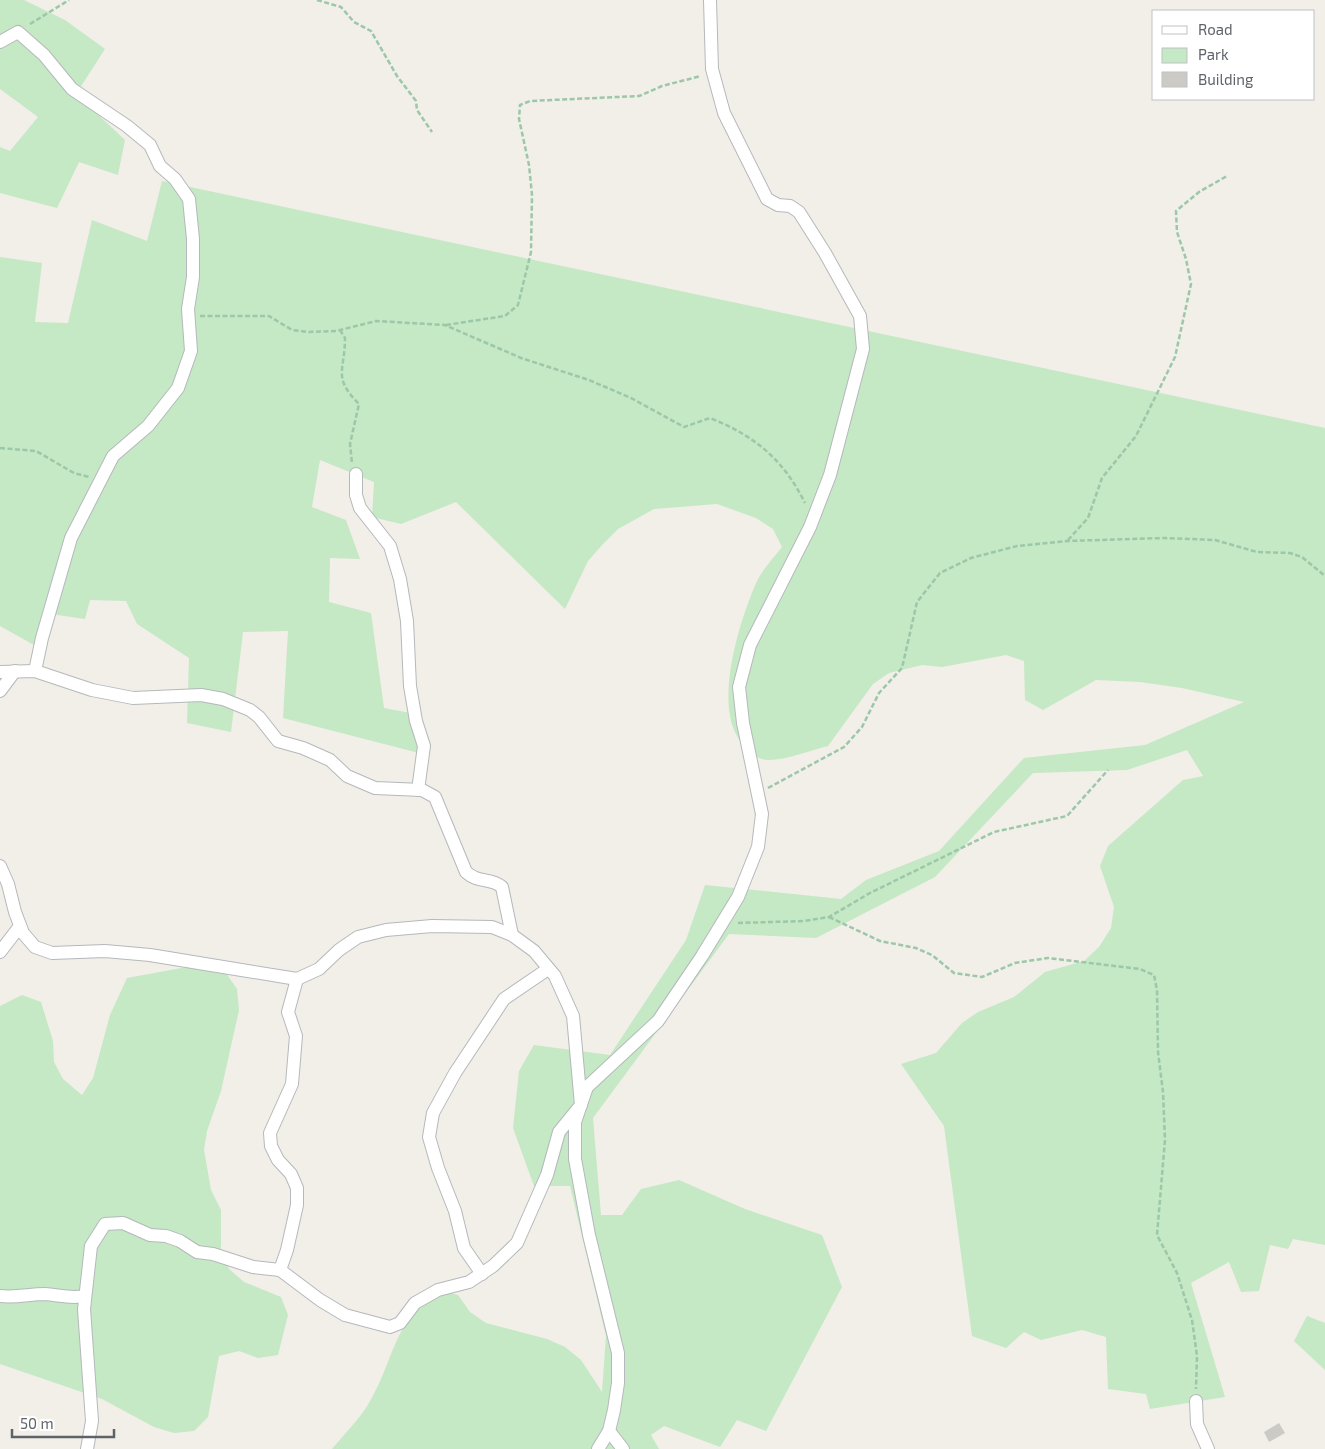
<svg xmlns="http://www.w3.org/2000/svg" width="1325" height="1449" font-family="'Exo 2',sans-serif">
<rect width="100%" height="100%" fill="#f1efe8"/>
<!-- green -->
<g fill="#c5e8c5">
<polygon points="0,0 24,0 65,20 105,49 76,94 125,140 118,175 79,162 57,208 0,193 0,147 10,151 38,117 0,89"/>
<path d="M162,181L1325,428V1245L1293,1239L1288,1249L1270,1245L1259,1291L1241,1292L1229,1262L1191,1283L1225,1397L1150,1409L1146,1394L1108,1389L1106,1337L1082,1330L1041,1340L1024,1332L1006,1348L972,1336L944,1126L901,1064L936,1053L962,1023L978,1012L1014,997L1045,972L1084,961L1099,947L1111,928L1114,907L1100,866L1108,846L1183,780L1203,776L1187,750L1127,770L1033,773L935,877L816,938L729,934L593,1118L601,1215H622L641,1189L679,1180L745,1209L822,1235L842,1287L766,1431L737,1420L720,1447L664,1426L651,1435L659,1449H332C344,1434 359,1420 369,1403C394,1361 393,1321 438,1290L458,1295L470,1312L486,1323L547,1339L565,1347L581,1360L602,1392L606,1336L570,1186H534L513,1128L519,1071L534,1045L610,1055L686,940L705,885L841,899L866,880L939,851L1024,758L1145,745L1244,702L1182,688L1140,682L1096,680L1043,710L1025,700L1024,661L1006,655L942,667L922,665L889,673L873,684L828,746C811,750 786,760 769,760C757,760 747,751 741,742C712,706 740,619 757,581C763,569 774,557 782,547L773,529L756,518L717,504L654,509L618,529L603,544L588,561L565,609L456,502L401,524L372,517L374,482L320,460L312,507L346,520L360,559L330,558L329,602L371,613L384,708L421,715L419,753L283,718L288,631L243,632L231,732L187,723L189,658L137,624L126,601L90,600L85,619L44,613L34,645L0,626V257L42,263L35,322L68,323L92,220L147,241Z"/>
<polygon points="187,967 226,973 237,989 239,1010 221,1091 207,1131 204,1150 211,1190 221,1210 221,1251 229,1269 244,1282 281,1297 288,1315 278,1355 258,1358 239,1351 219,1356 208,1417 194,1431 174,1433 154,1427 102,1399 0,1364 0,1006 22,995 41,1002 53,1041 54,1062 63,1079 82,1095 93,1078 110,1015 127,978"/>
<polygon points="1307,1316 1325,1323 1325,1370 1294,1341"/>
</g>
<!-- building -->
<polygon fill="#cccac5" points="1279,1423 1285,1433 1269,1442 1264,1432"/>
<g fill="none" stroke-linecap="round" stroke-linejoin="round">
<!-- minor casing -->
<g stroke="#b5b8bc" stroke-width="14">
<g id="minor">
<polyline points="0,42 18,32 44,55 72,89 127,126 150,145 160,166 175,179 189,199 193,239 193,277 188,309 191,351 178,388 148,426 113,456 71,538 42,638 35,671"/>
<polyline points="356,474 356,495 360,508 390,546 400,579 407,621 410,686 416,721 424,746 418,790"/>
<path d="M0,672L35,671L92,690L133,698L201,695L223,699L250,710L259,717L278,741L303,748L330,760L347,776L375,788L422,790L435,797L466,872C479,884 490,877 502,887L512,935"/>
<polyline points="0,691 15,671"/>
<polyline points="0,866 8,884 15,912 23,933 35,947 52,953 105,951 150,955 297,979 319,969 339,950 358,937 386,930 432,926 492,927 512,935 534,951 555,976 573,1016 581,1105 559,1132 547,1175 517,1243 493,1266 469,1282 438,1290 415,1303 400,1323 390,1327 345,1315 320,1300 280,1270 253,1267 213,1254 197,1252 180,1241 166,1236 150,1235 123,1223 105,1224 91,1246 84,1309 92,1421 87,1449"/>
<polyline points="0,952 20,926"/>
<polyline points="280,1270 287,1250 297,1205 297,1188 291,1174 278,1160 271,1146 270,1133 292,1084 296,1036 288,1012 297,979"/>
<polyline points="482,1274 464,1248 455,1211 438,1168 429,1137 433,1113 455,1073 504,999 548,969"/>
<path d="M0,1296C17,1298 29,1294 45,1294C59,1295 71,1299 85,1296"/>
<polyline points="1196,1401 1197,1424 1208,1449"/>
<polyline points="609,1431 623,1449"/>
<polyline points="598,1449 609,1431 614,1410 618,1383 618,1353 589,1235 575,1159 575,1122 587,1087 658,1021 702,956 738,897 758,847 762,814 743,723 739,687 750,645 810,527 830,475 863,349 860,316 825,253 799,212 790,206 778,205 767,199 724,113 712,69 710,0"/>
</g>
</g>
<!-- path -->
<g stroke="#9cc7a9" stroke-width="2.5" stroke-dasharray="5 2.5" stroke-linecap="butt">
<polyline points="317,0 341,7 354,22 371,31 397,76 416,101 417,110 432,132"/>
<polyline points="30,24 69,0"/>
<path d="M200,316H269L292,330L309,332L336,331L376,321L445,325L521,358L589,380L631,398L684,427L710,418C755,436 783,459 805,503"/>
<polyline points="446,325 505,316 518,305 531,252 532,195 529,165 519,119 520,105 530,101 639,96 662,86 701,76"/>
<path d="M340,330L345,338C345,371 332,377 359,404L350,444L352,463"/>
<polyline points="0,448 36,451 74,473 89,477"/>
<polyline points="1068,540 1088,518 1102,478 1136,436 1175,357 1191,284 1186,259 1177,232 1176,211 1199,192 1227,176"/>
<polyline points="768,788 844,747 862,727 879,693 902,668 917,602 940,573 971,558 1017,546 1067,541 1164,538 1215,540 1257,552 1290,553 1302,557 1325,576"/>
<polyline points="829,917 880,941 916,948 932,955 954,973 982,977 1015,963 1048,958 1140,969 1154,975 1157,990 1158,1052 1163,1092 1165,1140 1157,1235 1177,1273 1192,1320 1197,1356 1196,1389"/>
<polyline points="738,923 804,921 829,917 870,893 994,832 1067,816 1108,770"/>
</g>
<!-- minor -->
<use href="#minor" stroke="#fff" stroke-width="12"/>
</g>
<!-- legend -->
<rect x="1152" y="10" width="162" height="90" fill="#ffffff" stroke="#bfc1c3"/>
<rect x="1162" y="26" width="25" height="8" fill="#ffffff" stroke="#bfc1c3"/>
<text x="1198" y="35" font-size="15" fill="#5f6368">Road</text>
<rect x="1162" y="48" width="25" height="15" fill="#c5e8c5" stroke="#bfc1c3"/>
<text x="1198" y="60" font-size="15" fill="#5f6368">Park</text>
<rect x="1162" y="72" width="25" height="15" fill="#cccac5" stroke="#bfc1c3"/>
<text x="1198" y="85" font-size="15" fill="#5f6368">Building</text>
<!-- scale -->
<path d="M12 1429v8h102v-8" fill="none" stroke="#5f6368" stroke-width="2.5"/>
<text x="20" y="1429" font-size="15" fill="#5f6368" stroke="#ffffff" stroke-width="4" paint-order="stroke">50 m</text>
</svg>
